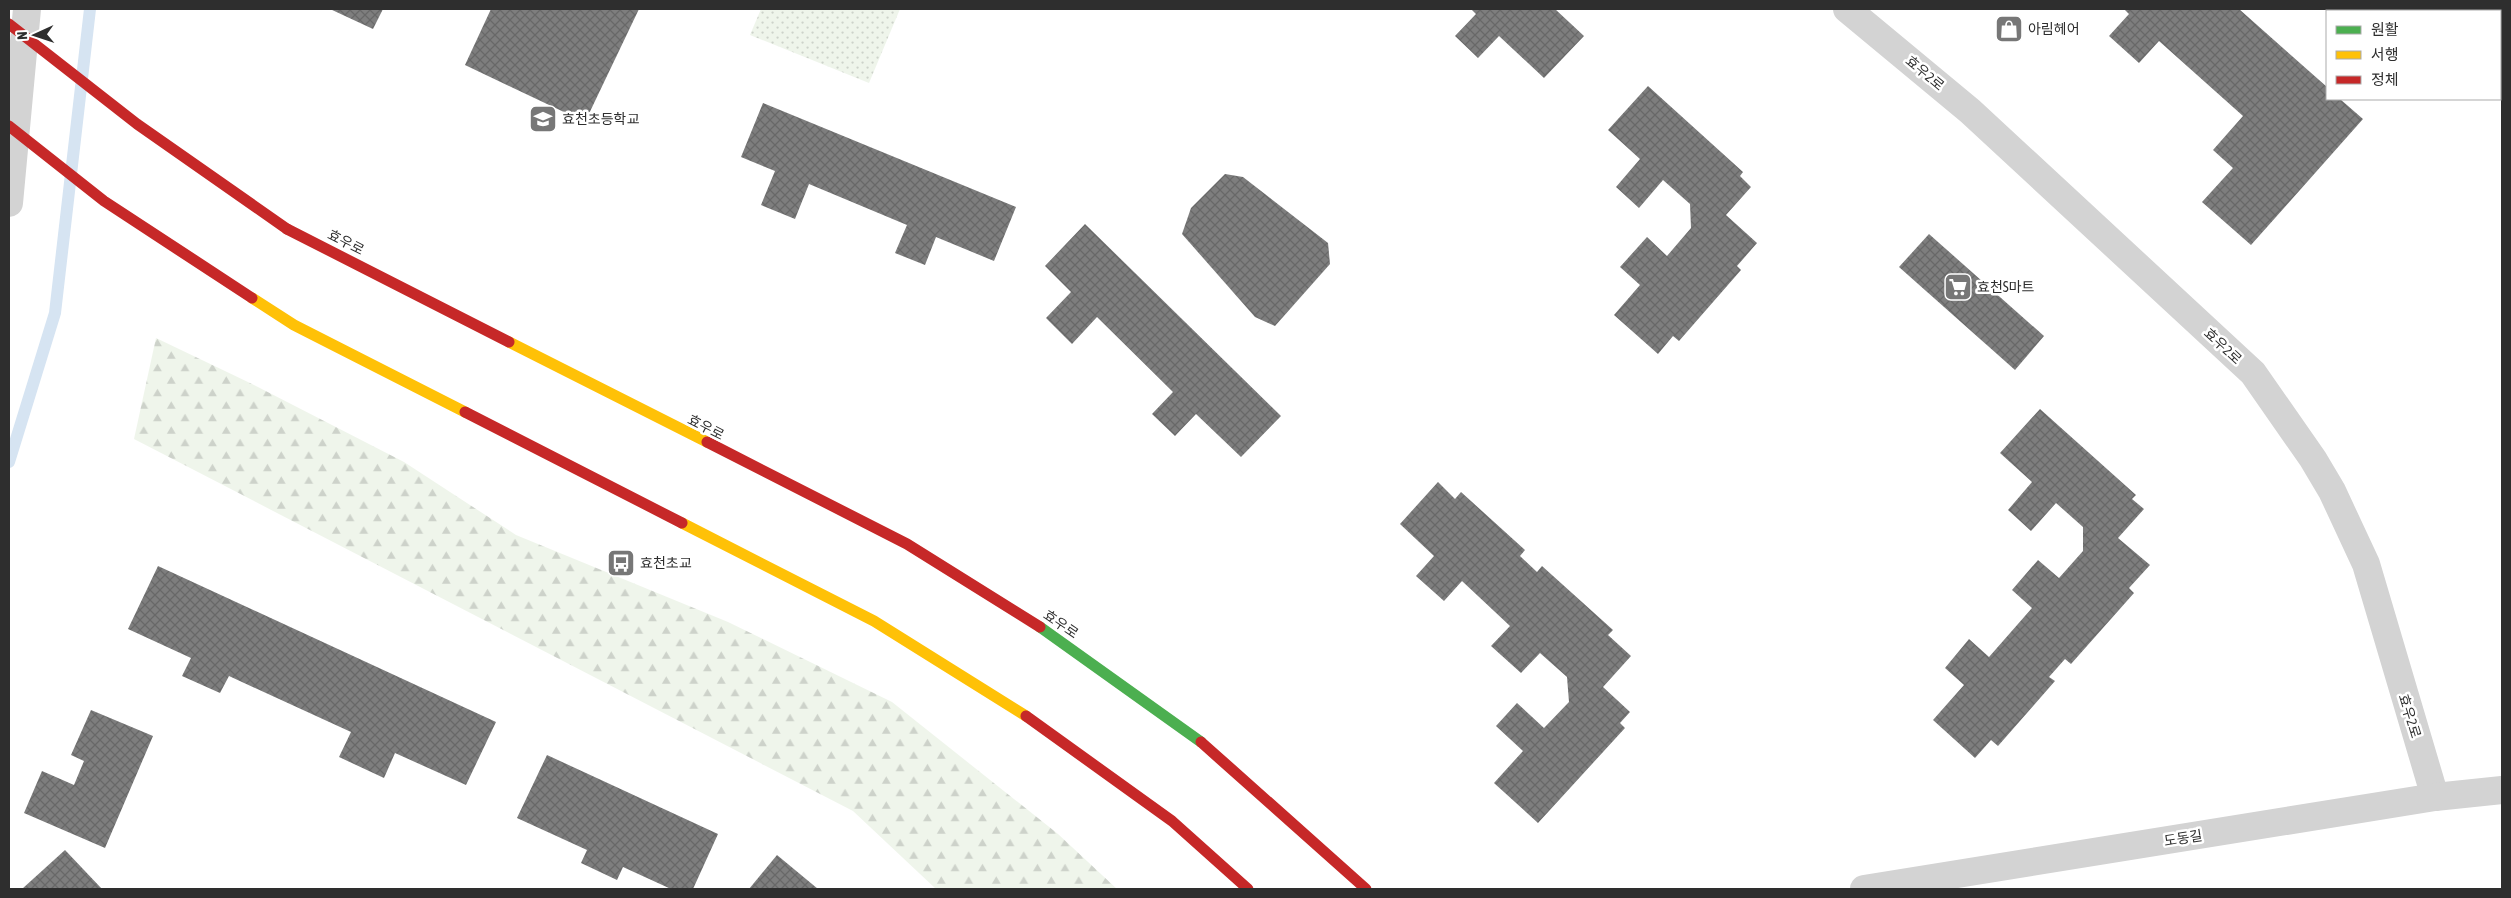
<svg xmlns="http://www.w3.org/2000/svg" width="2511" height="898" font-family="'Asap Condensed','Noto Sans KR',sans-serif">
<defs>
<pattern id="forest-firs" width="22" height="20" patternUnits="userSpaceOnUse" patternTransform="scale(1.25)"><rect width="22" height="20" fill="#eff5eb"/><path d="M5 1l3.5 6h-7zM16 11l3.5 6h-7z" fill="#cdd2ca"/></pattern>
<pattern id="park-dots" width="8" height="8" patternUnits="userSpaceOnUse" patternTransform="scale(1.25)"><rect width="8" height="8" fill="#eff5eb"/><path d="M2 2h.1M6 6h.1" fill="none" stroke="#cdd2ca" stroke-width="1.8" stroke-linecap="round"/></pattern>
<pattern id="building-cross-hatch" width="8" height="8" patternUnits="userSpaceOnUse" patternTransform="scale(1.25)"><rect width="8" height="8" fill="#7e7e7e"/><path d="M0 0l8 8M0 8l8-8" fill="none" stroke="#686868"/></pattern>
</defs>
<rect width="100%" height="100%" fill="#fff"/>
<!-- forest -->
<polygon fill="url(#forest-firs)" points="156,338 250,383 404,462 516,535 728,622 892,702 1058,834 1117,889 936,889 853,811 134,439"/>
<!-- park -->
<polygon fill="url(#park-dots)" points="761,9 900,9 869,83 750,35"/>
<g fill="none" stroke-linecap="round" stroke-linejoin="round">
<!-- stream -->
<polyline stroke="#d6e4f2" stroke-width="12" points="9,462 55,313 90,9"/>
</g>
<!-- building -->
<g fill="url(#building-cross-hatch)">
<polygon points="330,9 383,9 373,29"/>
<polygon points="491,9 639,9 585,122 465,65"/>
<polygon points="1471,9 1555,9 1584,36 1544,78 1499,36 1478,58 1455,36 1476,14"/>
<polygon points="2124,9 2239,9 2327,87 2327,99 2340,99 2363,119 2251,245 2202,202 2233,168 2213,150 2243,116 2159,41 2139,63 2109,36 2129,14"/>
<polygon points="1648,86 1743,172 1740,176 1751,187 1726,215 1757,243 1737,266 1741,270 1679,341 1673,336 1658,354 1614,315 1640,285 1620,267 1647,237 1667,256 1691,228 1690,204 1663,180 1639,208 1616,187 1640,159 1608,130"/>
<polygon points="763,103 1016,207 994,261 936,237 925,265 895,253 907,225 809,184 795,219 761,205 775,171 741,157"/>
<polygon points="1225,174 1243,177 1328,243 1330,264 1275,326 1255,317 1182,234 1191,208"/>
<polygon points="1085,224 1281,416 1241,457 1196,414 1175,436 1152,414 1173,392 1097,317 1072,344 1046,318 1071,292 1045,266"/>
<polygon points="1929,234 2044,336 2015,370 1899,267"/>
<polygon points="2040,409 2136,495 2132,499 2144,509 2118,538 2150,565 2129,588 2134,593 2071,664 2065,659 2049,677 2055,681 1998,746 1991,740 1975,758 1933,720 1964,685 1945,668 1969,639 1989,657 2032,608 2012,590 2038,560 2059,578 2083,551 2083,527 2056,503 2031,531 2008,510 2032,482 2000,453"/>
<polygon points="1438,482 1455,499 1461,492 1525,550 1520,556 1537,572 1542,566 1613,630 1608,635 1631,656 1603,687 1630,712 1620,723 1625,728 1538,823 1494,783 1523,751 1496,726 1517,703 1544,728 1569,702 1567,677 1540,653 1521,673 1491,646 1510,626 1462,581 1444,601 1416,576 1434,556 1400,524"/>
<polygon points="158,566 496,722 466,785 395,753 384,778 339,757 351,732 229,676 220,693 182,676 191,658 128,629"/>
<polygon points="91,710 153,736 105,848 24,813 42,771 74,785 84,761 71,755"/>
<polygon points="547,755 718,834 693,889 671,889 623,867 617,880 581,863 587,850 517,818"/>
<polygon points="65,850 102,889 22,889"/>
<polygon points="777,855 818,889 749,889"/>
</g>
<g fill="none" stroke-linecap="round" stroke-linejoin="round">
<!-- street -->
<g stroke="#d3d3d3" stroke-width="28">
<polyline points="1847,9 1970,111 2253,373 2313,459 2332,491 2366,564 2435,797"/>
<polyline points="9,203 27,9"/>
<polyline points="1864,889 2435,797 2502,790"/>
</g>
<!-- fast -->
<polyline stroke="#4caf50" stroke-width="11" points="1040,627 1201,742"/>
<!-- slow -->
<g stroke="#ffc107" stroke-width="11">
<polyline points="252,298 294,325 465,412"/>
<polyline points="509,342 707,442"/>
<polyline points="682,523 874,621 1026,716"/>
</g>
<!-- jam -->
<g stroke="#c62828" stroke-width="11">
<polyline points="287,229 509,342"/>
<polyline points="465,412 682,523"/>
<polyline points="707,442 907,544 1040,627"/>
<polyline points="1026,716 1172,821 1248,889"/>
<polyline points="1201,742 1366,889"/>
</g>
<!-- jam-bridge -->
<g stroke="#c62828" stroke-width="11">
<polyline points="9,24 137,124 287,229"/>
<polyline points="9,126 104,201 252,298"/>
</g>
</g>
<!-- icons -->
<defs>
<g id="shop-square" transform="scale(1.4375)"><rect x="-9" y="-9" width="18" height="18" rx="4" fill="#777" stroke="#fff"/><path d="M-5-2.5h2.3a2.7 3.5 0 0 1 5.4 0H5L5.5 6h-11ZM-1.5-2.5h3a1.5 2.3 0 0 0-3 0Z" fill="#fff"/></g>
<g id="school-square" transform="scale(1.4375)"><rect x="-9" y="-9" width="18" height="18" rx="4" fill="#777" stroke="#fff"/><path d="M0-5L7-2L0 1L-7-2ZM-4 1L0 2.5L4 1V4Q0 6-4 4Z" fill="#fff"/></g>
<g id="supermarket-square" transform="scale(1.4375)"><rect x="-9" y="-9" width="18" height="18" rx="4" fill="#777" stroke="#fff"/><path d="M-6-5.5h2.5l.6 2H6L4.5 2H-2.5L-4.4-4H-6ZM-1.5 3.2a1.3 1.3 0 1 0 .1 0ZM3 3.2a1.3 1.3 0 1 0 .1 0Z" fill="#fff"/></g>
<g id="bus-square" transform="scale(1.4375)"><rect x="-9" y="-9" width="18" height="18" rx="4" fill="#777" stroke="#fff"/><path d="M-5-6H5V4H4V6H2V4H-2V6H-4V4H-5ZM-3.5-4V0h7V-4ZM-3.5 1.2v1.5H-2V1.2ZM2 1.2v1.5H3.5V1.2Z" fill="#fff"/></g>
</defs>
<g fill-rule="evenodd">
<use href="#shop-square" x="2009" y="29"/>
<use href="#school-square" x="543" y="119"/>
<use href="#supermarket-square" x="1958" y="287"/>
<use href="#bus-square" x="621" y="563"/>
</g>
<g text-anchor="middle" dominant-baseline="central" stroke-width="5" stroke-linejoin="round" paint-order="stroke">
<!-- poi labels -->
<g font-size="14" fill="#2e2e2e" stroke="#fff" text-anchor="start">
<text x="2028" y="29">아림헤어</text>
<text x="562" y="119">효천초등학교</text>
<text x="1977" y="287">효천S마트</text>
<text x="640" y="563">효천초교</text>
</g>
<!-- street labels -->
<g font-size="14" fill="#2e2e2e" stroke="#fff">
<text transform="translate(1925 73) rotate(40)">효우2로</text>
<text transform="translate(346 242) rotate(27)">효우로</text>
<text transform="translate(2223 346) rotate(43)">효우2로</text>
<text transform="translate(706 427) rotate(27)">효우로</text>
<text transform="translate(1061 624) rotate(34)">효우로</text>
<text transform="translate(2410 716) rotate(73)">효우2로</text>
<text transform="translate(2183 838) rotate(-9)">도동길</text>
</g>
</g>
<!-- border -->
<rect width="2511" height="898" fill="none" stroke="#2e2e2e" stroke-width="20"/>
<!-- legend -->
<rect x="2326" y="10" width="175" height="90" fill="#ffffff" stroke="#ababab"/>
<rect x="2336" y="26" width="25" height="8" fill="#4caf50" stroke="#ababab"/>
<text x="2371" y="35" font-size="15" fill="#2e2e2e">원활</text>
<rect x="2336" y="51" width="25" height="8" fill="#ffc107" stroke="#ababab"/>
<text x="2371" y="60" font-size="15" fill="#2e2e2e">서행</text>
<rect x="2336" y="76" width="25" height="8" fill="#c62828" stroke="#ababab"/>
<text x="2371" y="85" font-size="15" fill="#2e2e2e">정체</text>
<!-- north arrow -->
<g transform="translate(35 35) rotate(267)" stroke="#ffffff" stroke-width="4" paint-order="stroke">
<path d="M0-4L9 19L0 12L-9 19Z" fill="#2e2e2e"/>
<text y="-8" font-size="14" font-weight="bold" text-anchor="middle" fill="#2e2e2e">N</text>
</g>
</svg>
